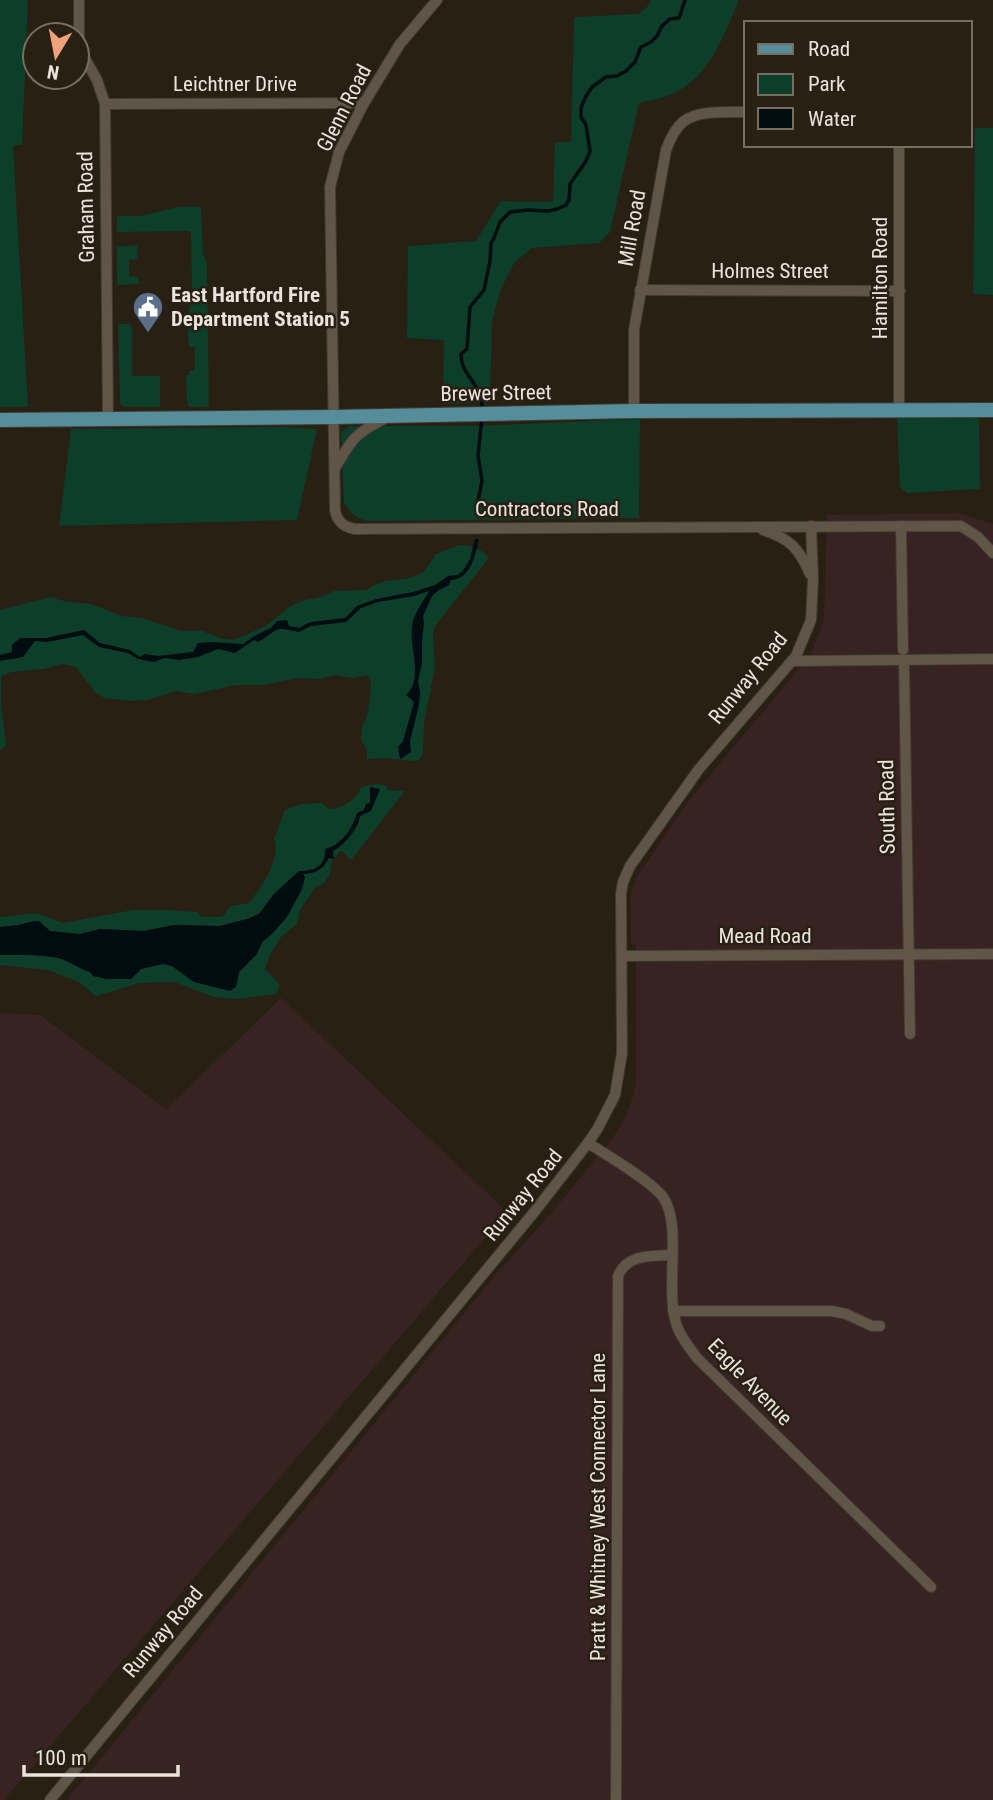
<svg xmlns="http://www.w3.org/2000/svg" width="993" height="1800" font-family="'Roboto Condensed',sans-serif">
<rect width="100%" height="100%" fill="#282013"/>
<!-- industrial -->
<g fill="#362322">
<polygon points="959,513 993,524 993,1800 67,1800 496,1274 554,1210 614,1136 624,1120 633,1097 636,1083 636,945 631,943 631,895 636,878 687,803 810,655 819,634 824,616 827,515"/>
<polygon points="281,998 507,1212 4,1800 0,1800 0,1013 40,1015 166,1109"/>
</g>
<!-- green -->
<g fill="#0c3e29">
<polygon points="0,0 28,0 22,145 13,145 28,407 0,407"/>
<path d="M651,0H739C724,35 709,79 670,95C661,99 649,100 639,103L610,232L599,243L532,248L514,263L501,289L492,321L490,402L443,404L444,340L407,338L408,246L476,241L501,201L553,202L555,142H571L574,17L638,14L648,6Z"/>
<polygon points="975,128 993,128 993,295 973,294"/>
<polygon points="179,207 201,207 203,253 207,263 209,407 189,407 187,399 186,375 189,375 189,371 195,370 195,347 189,347 187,319 192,294 191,233 189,231 117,232 117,216 140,216"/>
<polygon points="137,245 138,259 129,260 129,276 138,277 139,284 117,285 117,247"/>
<polygon points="118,324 129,324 132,326 132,376 160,376 160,407 124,407 120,404"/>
<polygon points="897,416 979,418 980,489 907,493 900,487"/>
<path d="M640,419L639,518L367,521C355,517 350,514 344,502L341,432L349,426H475Z"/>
<polygon points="283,427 317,429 297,520 59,526 71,429"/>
<path d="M459,545C470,545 482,548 489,558L435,626L433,636L435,667L424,722L423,753L420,759L414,761L386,758L367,759V749L361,740L362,727L368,713L371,685V682L367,675L353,678L335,675L318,679L296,678L265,685H236L194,694L176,691L148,700L129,701L104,698L95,692L76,667L69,665L62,664L44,669L11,672L1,677V705L6,743L5,747L0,750V610L51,597L64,601L91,604L122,616L142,618L181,631H202L220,638L234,640L266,626L288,608L301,601L321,597L334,591L367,590L373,586L386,581L406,579L424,572L436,554Z"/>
<path d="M377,784L387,786V790L405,791L351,860L341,850L332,861L330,874L324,883L315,888L300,910L297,924L281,937L270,955L265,969L280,985L276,994L236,999L214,997L174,982L139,983L96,996L79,982L48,970L0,965V955C19,955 39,954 58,958C70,961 79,969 91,972L93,976L108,979H131L141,969L163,964L172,966L194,982L236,987L239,973L256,955L263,941L272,934L303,874L324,867L333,851L339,848L358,825L360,816L370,803L364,810L357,813L353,826L346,836L333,847L319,866L311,871H299L274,894L259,914L247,919L219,926L174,925L144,931L100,929L80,934L50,931L39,921H34L19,925L0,927V917L36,913L63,923L133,910H166L197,912L201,917H222L231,906L249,903C261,888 282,858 274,839L285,810L301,804L322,803L329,809C342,809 357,800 361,787Z"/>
</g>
<!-- water -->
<g fill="#000c10">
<path d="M475,539H479C475,555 471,579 451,580L449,585L439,590L432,596L423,616L424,623L422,640V664L418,681L420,692L419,705L410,741L411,752L400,759L398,747L403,741L414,702L406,695C424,678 409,648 412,626C414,613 423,602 429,591L414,596L378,602L361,608L346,622L311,626L299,632C271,626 281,629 258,642L254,640L235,653L218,649L198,657L179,660L165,658L154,662L138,659L128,653L99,647L83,635L47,642L35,641L23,657L0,661V655L12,652V645L20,638H46L84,630L100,643L130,650L140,657L145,654L158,656L193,652L198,643L212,642L243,644L256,635L271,628L277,621L287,620L289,626L299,628L310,622L345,618L357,606L376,599L413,592L435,585L448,576L457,575L463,571L470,559Z"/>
<path d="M370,787L380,789L371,811L360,816C357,831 345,844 333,851L334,859L329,858C322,870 317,873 303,874L305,877L302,889L287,917L272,934L263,941L256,955L239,972L236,987L230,991L194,982L172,966L163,964L141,969L131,979H107L93,976L90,972C79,969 70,961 58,958C39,954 19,955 0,955V927L19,925L34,921H39L50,931L80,934L100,929L144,931L174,925L220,926L247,919L259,914L274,894L299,871C314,871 326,867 325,849C342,845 352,829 357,813L364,810L366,804L370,803Z"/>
</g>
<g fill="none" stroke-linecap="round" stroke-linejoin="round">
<!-- stream -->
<g stroke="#000c10" stroke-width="3.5">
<path d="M482,411C482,410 482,399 481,398C477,382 460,371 461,354L467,349L470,307L484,290L490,261L491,243L494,238L500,222L510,212L527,210L548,211L557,209L566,205L569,200L570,184L586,161L590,151L586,125L581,117V108L585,98L592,87L606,77L617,76L626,71L635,62L641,47L651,42L657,36L662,26L670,19L679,18L685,0"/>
<polyline points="477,506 482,481 478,455 482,418"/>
</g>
<!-- minor casing -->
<g stroke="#413a31" stroke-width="12">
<g id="minor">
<polyline points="79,0 79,40 84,57 97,80 105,104 108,419"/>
<path d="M437,0L400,44L364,103L339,152L330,187L335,510C337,521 343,527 355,529L961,526L978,537L993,553"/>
<polyline points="105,104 364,103"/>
<polyline points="640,290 900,291"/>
<polyline points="899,410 899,145"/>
<path d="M634,411V330L666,150C670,139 675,128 684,121C699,110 729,112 746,112"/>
<path d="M335,468C352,439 355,433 386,418"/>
<polyline points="901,526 903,650"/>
<path d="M763,530C789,538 799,548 810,574"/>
<polyline points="904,660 910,1034"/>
<polyline points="792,661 993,659"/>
<polyline points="622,956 993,954"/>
<path d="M588,1143C607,1155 651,1181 663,1197C683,1226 664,1289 677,1326C681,1338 690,1348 697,1358L931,1587"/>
<polyline points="673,1311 832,1311 846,1314 872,1326 880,1326"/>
<polyline points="50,1800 535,1211 588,1143 598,1128 615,1095 622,1053 621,893 623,882 630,866 699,769 796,656 811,620 813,580 811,526"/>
<path d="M616,1800L618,1276C627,1254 651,1256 672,1255"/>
</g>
</g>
<!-- major casing -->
<g stroke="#413a31" stroke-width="16">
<polyline id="major" points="0,420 333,417 634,411 993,410"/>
</g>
<!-- minor -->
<use href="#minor" stroke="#5f5648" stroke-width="10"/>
<!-- major -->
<use href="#major" stroke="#558d9a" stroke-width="14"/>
</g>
<!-- icons -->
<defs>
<g id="civic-pin" transform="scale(1.575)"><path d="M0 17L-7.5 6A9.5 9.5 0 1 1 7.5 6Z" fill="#5c6f8a" stroke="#282013"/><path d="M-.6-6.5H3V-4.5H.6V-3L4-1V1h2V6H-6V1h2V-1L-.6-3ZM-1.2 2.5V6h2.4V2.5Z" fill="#fff"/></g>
</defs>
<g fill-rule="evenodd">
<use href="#civic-pin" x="148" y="307"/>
</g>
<g text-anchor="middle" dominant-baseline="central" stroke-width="5" stroke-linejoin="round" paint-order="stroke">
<!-- street labels -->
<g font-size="21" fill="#eae4dc" stroke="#282013">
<text x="235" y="84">Leichtner Drive</text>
<text transform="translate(344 108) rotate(-63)">Glenn Road</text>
<text transform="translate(86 207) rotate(-91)">Graham Road</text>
<text transform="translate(632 228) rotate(-80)">Mill Road</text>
<text x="770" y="271">Holmes Street</text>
<text transform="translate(880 278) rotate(-90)">Hamilton Road</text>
<text transform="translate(496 393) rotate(-1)">Brewer Street</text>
<text x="547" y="509">Contractors Road</text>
<text transform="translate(748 678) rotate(-51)">Runway Road</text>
<text transform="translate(887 807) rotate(-91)">South Road</text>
<text x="765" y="936">Mead Road</text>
<text transform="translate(523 1195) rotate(-51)">Runway Road</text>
<text transform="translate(750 1382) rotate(46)">Eagle Avenue</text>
<text transform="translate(598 1507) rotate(-90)">Pratt &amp; Whitney West Connector Lane</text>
<text transform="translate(163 1632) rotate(-50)">Runway Road</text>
</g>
<!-- poi labels -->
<g font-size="21" font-weight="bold" fill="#eae4dc" stroke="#282013" text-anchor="start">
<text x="171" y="295">East Hartford Fire<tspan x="171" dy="24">Department Station 5</tspan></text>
</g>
</g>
<!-- legend -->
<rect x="744" y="21" width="228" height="126" fill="#282013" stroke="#766e63" stroke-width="2"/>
<rect x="758" y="44" width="35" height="10" fill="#558d9a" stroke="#766e63" stroke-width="2"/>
<text x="808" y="56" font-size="21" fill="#eae4dc">Road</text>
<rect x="758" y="74" width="35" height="21" fill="#0c3e29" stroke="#766e63" stroke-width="2"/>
<text x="808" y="91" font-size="21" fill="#eae4dc">Park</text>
<rect x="758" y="108" width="35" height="21" fill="#000c10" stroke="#766e63" stroke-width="2"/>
<text x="808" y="126" font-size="21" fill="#eae4dc">Water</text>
<!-- north arrow -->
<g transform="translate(56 56) rotate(190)"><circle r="33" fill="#282013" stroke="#766e63" stroke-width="2"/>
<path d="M0-5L12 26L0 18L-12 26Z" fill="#f0a27a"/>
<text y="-10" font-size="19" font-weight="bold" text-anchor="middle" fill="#eae4dc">N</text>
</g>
<!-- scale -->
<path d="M24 1765v10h154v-10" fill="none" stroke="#eae4dc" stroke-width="3.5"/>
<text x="35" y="1765" font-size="21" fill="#eae4dc" stroke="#282013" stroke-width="5" paint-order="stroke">100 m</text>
</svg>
